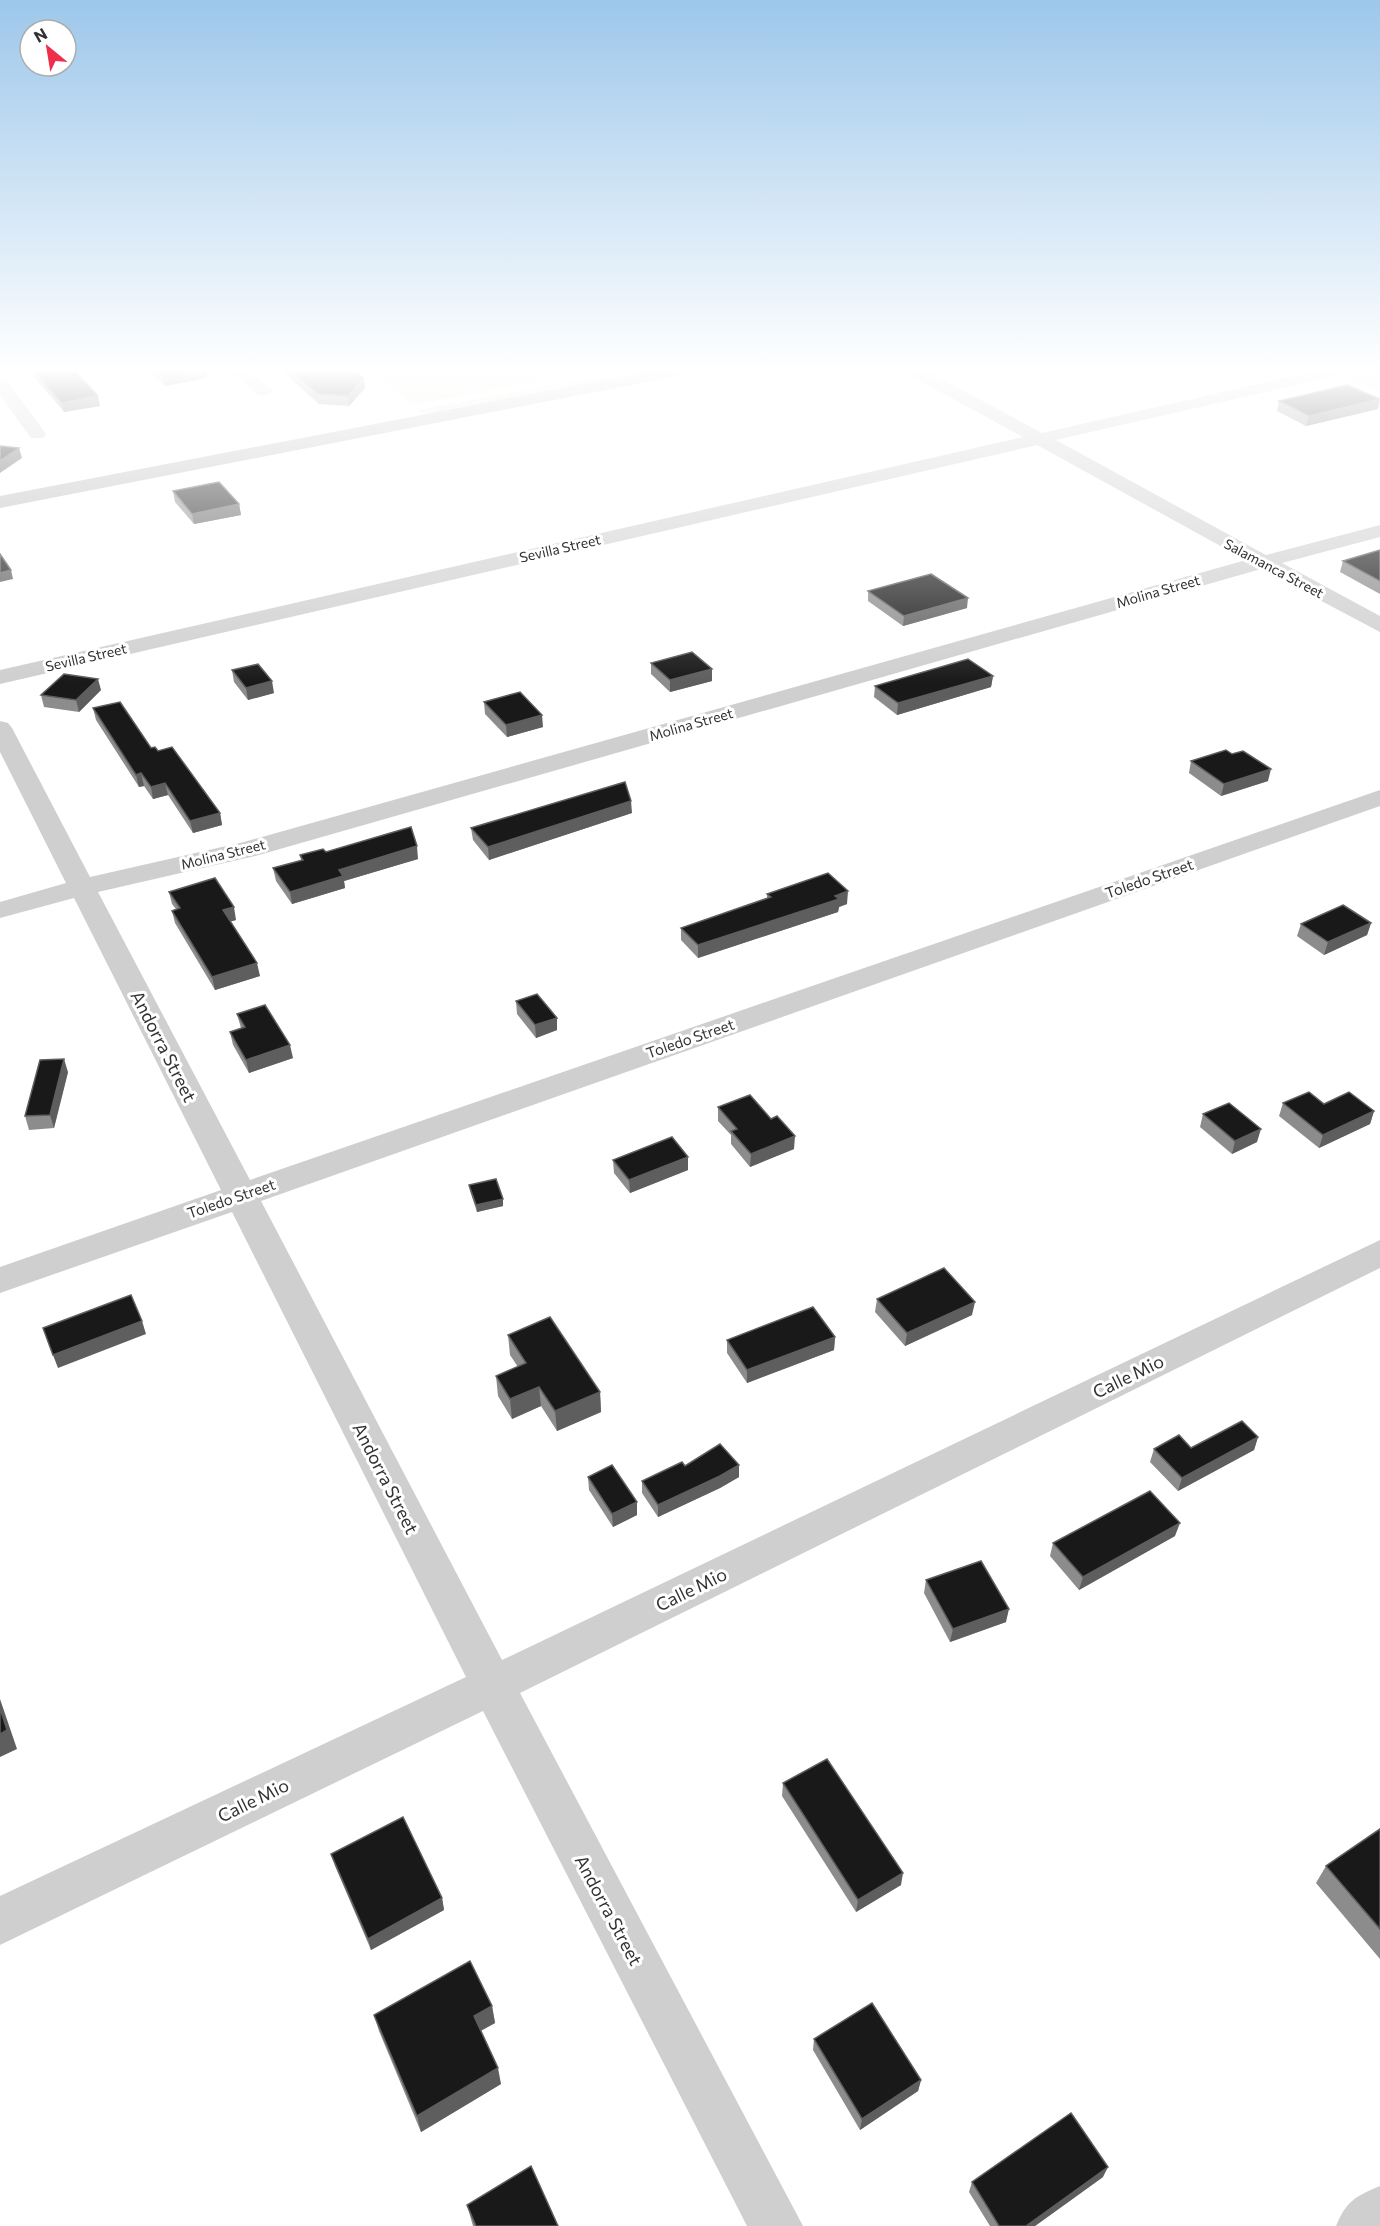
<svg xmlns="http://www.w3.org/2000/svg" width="1380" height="2226" font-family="Commissioner,sans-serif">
<rect width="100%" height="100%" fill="#fff"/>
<!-- green -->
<g fill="#e9efe0">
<polygon points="374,372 585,372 412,405"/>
<polygon points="619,372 655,372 426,416 419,410"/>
<polygon points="1348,372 1380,372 1380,393 1337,374"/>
</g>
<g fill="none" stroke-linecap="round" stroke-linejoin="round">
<!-- street -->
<g fill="#cfcfcf" fill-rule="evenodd">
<polygon points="232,372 250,372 273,391 264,396 258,395"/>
<polygon points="909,372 929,372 1042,433 1310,372 1339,372 1331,377 1056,440 1266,555 1380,525 1380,537 1282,563 1380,616 1380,632 1261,569 259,855 98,892 250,1180 1380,790 1380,806 261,1201 502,1660 1380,1240 1380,1268 520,1693 803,2226 747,2226 483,1711 0,1945 0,1896 466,1677 232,1212 0,1293 0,1267 221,1190 74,898 0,918 0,902 66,883 0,752 0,721 8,723 12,728 90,877 244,842 1246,560 1037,445 0,684 0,670 1023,437 911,376"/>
<polygon points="0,378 6,379 43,430 46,434 43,438 31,438 0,395"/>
<path d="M1380,2186V2226H1336C1346,2201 1356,2196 1380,2186Z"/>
</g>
<!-- secondary -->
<polygon fill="#bcbcbc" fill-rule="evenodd" points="646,372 681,372 672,377 0,508 0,496"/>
</g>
<!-- wall -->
<g fill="#8c8c8c">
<polygon points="30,372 76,372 98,396 100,406 64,412"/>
<polygon points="151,372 206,372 207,378 165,386"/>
<polygon points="283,372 356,372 364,378 365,388 349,406 319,404"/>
<polygon points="1279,401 1378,409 1306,426 1277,411"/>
<polygon points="173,491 239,504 241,515 194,524 175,502"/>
<polygon points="1380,550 1380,594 1340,572 1343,561"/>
<polygon points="868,591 967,608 903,626 868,601"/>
<polygon points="651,663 712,669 712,681 670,692 651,674"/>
<polygon points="232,670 274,693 248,700 234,682"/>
<polygon points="993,676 991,687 897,715 874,697 875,686"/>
<polygon points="101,690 79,712 44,707 41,695"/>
<polygon points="484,702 543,727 507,737 485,714"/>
<polygon points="93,708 151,748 158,751 220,813 222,825 193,833 168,795 153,799 144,786 139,787 96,720"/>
<polygon points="1191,761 1268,781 1221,796 1189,773"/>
<polygon points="632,813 489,860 473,840 471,828"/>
<polygon points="326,852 418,859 344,881 345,888 292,904 276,881 273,868 301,860 300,855"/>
<polygon points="169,892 236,920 230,921 260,976 215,990 175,923 172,911 176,909 172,904"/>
<polygon points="767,894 847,904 839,907 838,912 698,958 681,940 681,928 767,898"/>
<polygon points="1371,923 1367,935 1324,955 1297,936 1301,924"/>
<polygon points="516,1001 557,1030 536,1038 517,1014"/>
<polygon points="237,1014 293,1058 249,1073 233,1045 230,1032 241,1028"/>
<polygon points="68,1072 54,1128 29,1130 25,1116"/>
<polygon points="1283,1103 1324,1104 1374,1111 1370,1124 1319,1148 1279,1116"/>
<polygon points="718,1107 771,1119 794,1149 750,1167 731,1144 731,1135 718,1121"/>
<polygon points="1203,1114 1257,1142 1232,1154 1200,1127"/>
<polygon points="613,1160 688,1170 630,1193 614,1173"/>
<polygon points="469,1185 503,1206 477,1212 470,1191"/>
<polygon points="877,1299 972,1315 905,1346 875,1312"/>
<polygon points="508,1335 600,1392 601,1412 557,1431 541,1406 512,1419 498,1396 496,1376 518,1367 510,1355"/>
<polygon points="835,1337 834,1350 747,1383 727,1353 727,1340"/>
<polygon points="1258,1437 1254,1450 1178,1491 1150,1462 1154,1449 1191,1448"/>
<polygon points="739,1465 739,1477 720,1488 658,1517 642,1493 642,1481 685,1466"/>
<polygon points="588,1477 637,1515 613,1527 589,1490"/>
<polygon points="1175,1536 1079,1590 1050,1556 1053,1543"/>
<polygon points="926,1580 1006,1622 950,1642 924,1593"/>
<polygon points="783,1783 901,1885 856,1912 782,1796"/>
<polygon points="1380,1829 1380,1959 1316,1883 1326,1866"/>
<polygon points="331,1854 442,1898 444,1910 371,1950 335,1866"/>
<polygon points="492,2006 495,2023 481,2031 501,2084 421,2132 379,2031 374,2015"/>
<polygon points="814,2039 921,2080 918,2091 860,2130 813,2050"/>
<polygon points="1103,2177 1035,2226 990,2226 969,2192 972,2182"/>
<polygon points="467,2205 558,2226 473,2226"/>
</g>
<!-- shaded-wall -->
<g fill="#5e5e5e">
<polygon points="187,372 206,372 207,378 165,386 163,376"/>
<polygon points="364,378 365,388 349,406 348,396"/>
<polygon points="98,396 100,406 64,412 61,403"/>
<polygon points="1380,399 1378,409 1306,426 1309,416"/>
<polygon points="19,448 22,458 0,473 0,461"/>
<polygon points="239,504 241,515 194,524 192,514"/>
<polygon points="11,570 13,579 0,582 0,573"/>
<polygon points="968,598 967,608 903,626 904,616"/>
<polygon points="712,669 712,681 670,692 670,680"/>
<polygon points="993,676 991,687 897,715 898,703"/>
<polygon points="98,679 101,690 79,712 76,700"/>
<polygon points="272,681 274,693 248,700 246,688"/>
<polygon points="542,715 543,727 507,737 506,725"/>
<polygon points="1271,769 1268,781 1221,796 1224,784"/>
<polygon points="141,773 144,786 139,787 136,775"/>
<polygon points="165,783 168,795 153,799 151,787"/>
<polygon points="631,801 632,813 489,860 488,847"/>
<polygon points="220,813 222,825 193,833 190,821"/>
<polygon points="417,846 418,859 344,881 345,888 292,904 290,892 339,870"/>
<polygon points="848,891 847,904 839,907 838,912 698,958 698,945"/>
<polygon points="234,907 236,920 226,923 223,910"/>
<polygon points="1371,923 1367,935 1324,955 1328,942"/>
<polygon points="257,963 260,976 215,990 212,977"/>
<polygon points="557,1018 557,1030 536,1038 535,1025"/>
<polygon points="290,1045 293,1058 249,1073 246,1060"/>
<polygon points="64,1059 68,1072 54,1128 50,1115"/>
<polygon points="1374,1111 1370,1124 1319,1148 1323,1135"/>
<polygon points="1261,1129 1257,1142 1232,1154 1235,1141"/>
<polygon points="795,1136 794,1149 750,1167 751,1154"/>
<polygon points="688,1157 688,1170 630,1193 629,1180"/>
<polygon points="503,1199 503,1206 477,1212 476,1205"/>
<polygon points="975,1302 972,1315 905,1346 907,1333"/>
<polygon points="142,1321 146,1334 58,1368 53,1355"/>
<polygon points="835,1337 834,1350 747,1383 747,1370"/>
<polygon points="539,1387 541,1406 512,1419 510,1399"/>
<polygon points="600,1392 601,1412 557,1431 555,1411"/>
<polygon points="1258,1437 1254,1450 1178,1491 1182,1478"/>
<polygon points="739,1465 739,1477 720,1488 658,1517 658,1505"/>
<polygon points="637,1502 637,1515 613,1527 612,1514"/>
<polygon points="1180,1523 1175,1536 1079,1590 1083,1577"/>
<polygon points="1009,1609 1006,1622 950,1642 953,1629"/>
<polygon points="0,1699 17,1749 0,1757"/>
<polygon points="903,1873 901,1885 856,1912 858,1900"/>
<polygon points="442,1898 444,1910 371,1950 368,1939"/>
<polygon points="492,2006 495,2023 478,2032 474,2016"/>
<polygon points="498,2068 501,2084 421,2132 417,2116"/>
<polygon points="921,2080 918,2091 860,2130 862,2119"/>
<polygon points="1108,2167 1103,2177 1035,2226 1026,2226"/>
</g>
<!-- building -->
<g fill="#191919" stroke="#5e5e5e" stroke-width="1.5">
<polygon points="35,372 76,372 98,396 61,403"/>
<polygon points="158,372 187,372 163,376"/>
<polygon points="292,372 356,372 364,378 348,396 318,394"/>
<polygon points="1347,385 1380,399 1309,416 1279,401"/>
<polygon points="0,446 19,448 0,461"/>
<polygon points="219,482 239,504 192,514 173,491"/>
<polygon points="1380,550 1380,581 1343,561"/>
<polygon points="0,554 11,570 0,573"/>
<polygon points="931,574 968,598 904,616 868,591"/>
<polygon points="692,652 712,669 670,680 651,663"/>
<polygon points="968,659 993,676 898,703 875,686"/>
<polygon points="258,664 272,681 246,688 232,670"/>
<polygon points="64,674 98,679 76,700 41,695"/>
<polygon points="520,692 542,715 506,725 484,702"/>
<polygon points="120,702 151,748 155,747 158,751 172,747 220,813 190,821 165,783 151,787 141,773 136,775 93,708"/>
<polygon points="1226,750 1232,754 1243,751 1271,769 1224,784 1191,761"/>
<polygon points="625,782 631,801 488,847 471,828"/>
<polygon points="411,827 417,846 339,870 343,876 290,892 273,868 303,860 300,855 323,849 326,852"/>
<polygon points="828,873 848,891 835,896 839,899 698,945 681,928 771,897 767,894"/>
<polygon points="215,878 234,907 223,910 257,963 212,977 172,911 180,908 169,892"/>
<polygon points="1343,905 1371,923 1328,942 1301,924"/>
<polygon points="537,994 557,1018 535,1025 516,1001"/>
<polygon points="265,1005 290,1045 246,1060 230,1032 245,1027 237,1014"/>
<polygon points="64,1059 50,1115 25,1116 40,1060"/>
<polygon points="1309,1092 1324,1104 1349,1092 1374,1111 1323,1135 1283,1103"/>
<polygon points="750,1095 771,1119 777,1116 795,1136 751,1154 731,1131 737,1129 718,1107"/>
<polygon points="1229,1103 1261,1129 1235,1141 1203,1114"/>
<polygon points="672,1137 688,1157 629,1180 613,1160"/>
<polygon points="496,1179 503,1199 476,1205 469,1185"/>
<polygon points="944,1268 975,1302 907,1333 877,1299"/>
<polygon points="131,1295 142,1321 53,1355 43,1328"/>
<polygon points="813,1307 835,1337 747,1370 727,1340"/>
<polygon points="550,1317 600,1392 555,1411 539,1387 510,1399 496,1376 526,1363 508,1335"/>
<polygon points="1242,1421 1258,1437 1182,1478 1154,1449 1179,1435 1191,1448"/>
<polygon points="720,1444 739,1465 720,1476 658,1505 642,1481 682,1462 685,1466"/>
<polygon points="612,1465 637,1502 612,1514 588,1477"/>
<polygon points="1150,1491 1180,1523 1083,1577 1053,1543"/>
<polygon points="981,1561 1009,1609 953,1629 926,1580"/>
<polygon points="0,1708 7,1730 0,1734"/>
<polygon points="827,1759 903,1873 858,1900 783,1783"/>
<polygon points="403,1817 442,1898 368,1939 331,1854"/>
<polygon points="1380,1829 1380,1929 1326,1866"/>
<polygon points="470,1961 492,2006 474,2016 498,2068 417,2116 374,2015"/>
<polygon points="872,2003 921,2080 862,2119 814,2039"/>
<polygon points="1071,2113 1108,2167 1026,2226 999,2226 972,2182"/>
<polygon points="531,2166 558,2226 476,2226 467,2205"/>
</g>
<!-- sky -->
<linearGradient id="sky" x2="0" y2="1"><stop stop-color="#9dc7eb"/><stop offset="0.54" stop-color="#fff"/><stop offset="1" stop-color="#fff" stop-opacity="0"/></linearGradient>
<rect width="1380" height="683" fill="url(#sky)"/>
<g text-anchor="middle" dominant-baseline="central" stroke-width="6" stroke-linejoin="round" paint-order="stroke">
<!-- far-street labels -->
<g font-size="14" fill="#323232" stroke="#fff">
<text transform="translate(560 548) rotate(-13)">Sevilla Street</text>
<text transform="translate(1274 568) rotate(28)">Salamanca Street</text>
<text transform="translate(1158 591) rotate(-16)">Molina Street</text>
<text transform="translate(86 657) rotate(-13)">Sevilla Street</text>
<text transform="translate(691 724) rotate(-16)">Molina Street</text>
<text transform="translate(223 854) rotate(-14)">Molina Street</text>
</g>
<!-- street labels -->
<g font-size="15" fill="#323232" stroke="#fff">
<text transform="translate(1149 878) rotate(-19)">Toledo Street</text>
<text transform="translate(690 1038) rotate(-19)">Toledo Street</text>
<text transform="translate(231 1198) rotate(-19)">Toledo Street</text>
</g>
<!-- near-street labels -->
<g font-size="18" fill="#323232" stroke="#fff">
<text transform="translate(164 1046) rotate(63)">Andorra Street</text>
<text transform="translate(1128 1376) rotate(-26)">Calle Mio</text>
<text transform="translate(386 1478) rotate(63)">Andorra Street</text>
<text transform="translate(691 1589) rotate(-26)">Calle Mio</text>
<text transform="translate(253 1800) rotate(-26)">Calle Mio</text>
<text transform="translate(609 1910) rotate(62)">Andorra Street</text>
</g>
</g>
<!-- north arrow -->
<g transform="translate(48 48) rotate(330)"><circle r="28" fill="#ffffff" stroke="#adadad" stroke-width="1.5"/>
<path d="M0-4.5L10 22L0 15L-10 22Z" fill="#ee2e4b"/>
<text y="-9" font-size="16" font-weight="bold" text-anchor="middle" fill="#323232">N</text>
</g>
</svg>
